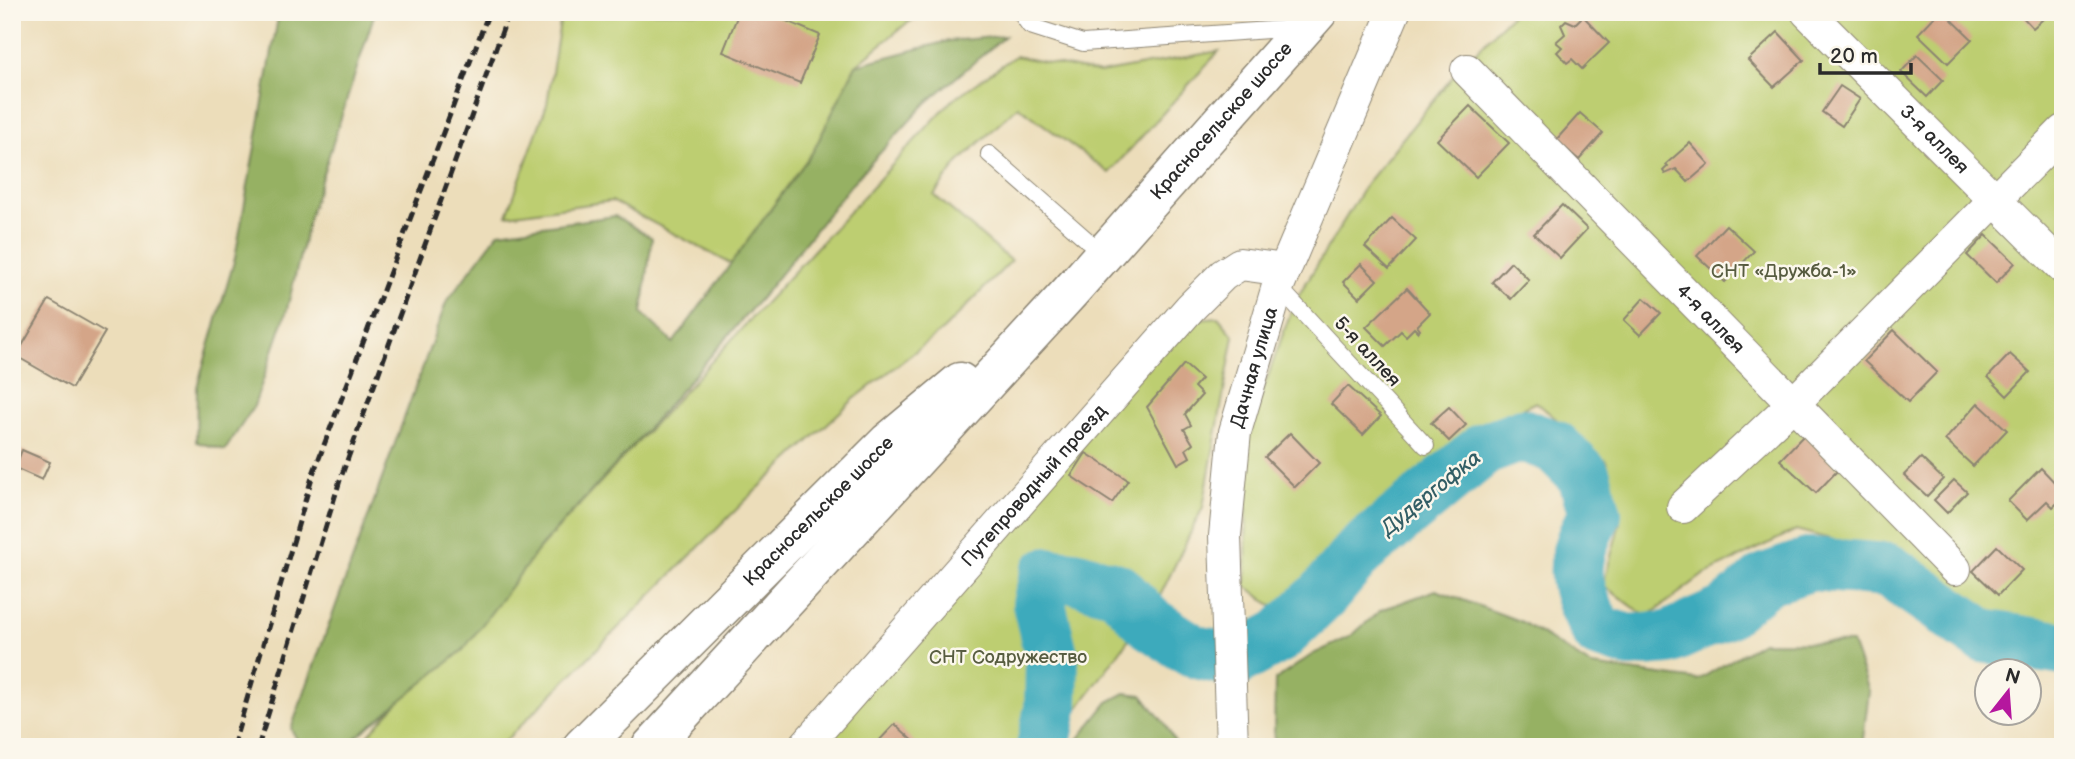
<svg xmlns="http://www.w3.org/2000/svg" width="2075" height="759" font-family="'Balsamiq Sans',sans-serif">
<rect width="100%" height="100%" fill="#fbf7ec"/>
<filter id="ink" filterUnits="userSpaceOnUse"><feTurbulence type="fractalNoise" baseFrequency=".0143" numOctaves="2"/><feDisplacementMap in="SourceGraphic" scale="14" xChannelSelector="R" yChannelSelector="G"/><feConvolveMatrix kernelMatrix="1 2 1 2 8 2 1 2 1" color-interpolation-filters="sRGB"/></filter>
<filter id="wash" filterUnits="userSpaceOnUse"><feTurbulence type="fractalNoise" baseFrequency=".00686" numOctaves="4" result="noise"/><feDisplacementMap in="SourceGraphic" scale="28" xChannelSelector="R" yChannelSelector="G"/><feGaussianBlur stdDeviation="1.57" result="paint"/><feColorMatrix in="noise" values="0 0 0 0 0 0 0 0 0 0 0 0 0 0 0 0 0 1.4 0 .05"/><feComposite in="paint" operator="in"/></filter>
<g filter="url(#wash)">
<rect width="100%" height="100%" fill="#ecddba"/>
<!-- green -->
<g fill="#bdce71" stroke="#747c4e" stroke-width="2">
<polygon points="564,12 931,12 907,23 856,65 814,150 731,264 612,201 507,215 547,104 560,22"/>
<path d="M1080,12H1191C1156,19 1113,31 1080,12Z"/>
<path d="M1514,12H2063V629L1995,616L1895,556L1796,530L1703,575L1647,617L1603,585L1620,523L1607,462L1536,402C1442,444 1352,540 1275,608L1246,586L1247,435L1294,303L1368,181L1459,69Z"/>
<polygon points="1219,51 1109,173 1018,106 957,164 934,195 1011,261 944,329 854,399 750,496 499,747 357,747 952,100 1015,56 1100,73"/>
<polygon points="1218,317 1234,336 1203,507 1160,596 1050,747 820,747 1177,321"/>
</g>
<!-- forest -->
<g fill="#96b163" stroke="#606e47" stroke-width="2">
<polygon points="279,12 375,12 311,211 286,313 254,406 225,450 196,442 197,387 235,258"/>
<polygon points="1005,36 926,103 854,181 765,293 630,449 542,545 463,650 344,747 301,747 291,729 446,303 499,232 615,216 652,238 642,313 673,343 814,150 856,65 948,41"/>
<polygon points="1436,590 1522,622 1592,666 1698,680 1762,642 1852,643 1869,691 1862,747 1290,747 1274,739 1275,680 1313,654 1350,637 1381,610"/>
<polygon points="1125,693 1142,695 1165,724 1178,747 1072,747 1108,702"/>
</g>
<g fill="none" stroke-linecap="round" stroke-linejoin="round">
<!-- river -->
<path stroke="#3daabc" stroke-width="54" d="M1043,747L1051,708L1052,658L1039,604L1047,574L1075,577L1118,590L1150,623L1193,651L1234,661L1280,636L1323,595L1359,552L1484,449L1522,435L1555,447L1584,476L1595,514C1569,561 1571,586 1599,632L1629,641L1668,638L1726,612L1765,580L1811,564L1888,570L1983,636L2063,649"/>
</g>
<g id="blocks">
<!-- building -->
<g fill="#d4a588">
<polygon points="739,12 765,12 820,35 800,83 723,52"/>
<polygon points="1939,12 1944,12 1972,39 1948,63 1918,34"/>
<polygon points="2018,12 2051,12 2033,28"/>
<polygon points="1583,16 1609,43 1582,69 1572,59 1567,63 1557,52 1562,47 1556,42 1565,34 1561,25 1566,20 1575,24"/>
<polygon points="1778,32 1804,60 1774,87 1748,60"/>
<polygon points="1917,55 1943,80 1927,97 1901,72"/>
<polygon points="1840,86 1860,99 1842,126 1822,112"/>
<polygon points="1470,106 1509,143 1476,177 1437,140"/>
<polygon points="1580,113 1603,133 1579,160 1556,140"/>
<polygon points="1690,143 1709,164 1688,182 1676,169 1665,174 1663,171 1668,166 1666,164"/>
<polygon points="1562,205 1587,229 1560,258 1534,234"/>
<polygon points="1392,218 1416,240 1389,269 1365,247"/>
<polygon points="1726,225 1754,251 1725,282 1697,256"/>
<polygon points="1986,235 2015,263 1996,283 1967,255"/>
<polygon points="1511,262 1529,280 1511,299 1492,282"/>
<polygon points="1361,264 1377,280 1359,298 1343,282"/>
<polygon points="1407,288 1430,313 1417,326 1420,330 1418,332 1414,328 1406,336 1401,331 1385,346 1366,327"/>
<polygon points="1644,298 1661,313 1640,335 1624,320"/>
<polygon points="49,300 105,332 72,388 16,356"/>
<polygon points="1894,330 1937,372 1908,402 1864,361"/>
<polygon points="2010,354 2030,372 2007,396 1988,377"/>
<polygon points="1184,364 1201,379 1194,387 1202,395 1185,414 1191,425 1184,429 1193,444 1186,449 1190,457 1178,464 1147,407"/>
<polygon points="1348,386 1381,416 1363,435 1331,404"/>
<polygon points="1978,403 2007,430 1973,466 1945,440"/>
<polygon points="1449,407 1466,425 1449,441 1431,423"/>
<polygon points="1290,433 1319,463 1295,487 1265,457"/>
<polygon points="1804,435 1839,469 1816,493 1780,460"/>
<polygon points="22,450 50,462 42,480 15,468"/>
<polygon points="1086,453 1128,480 1112,503 1071,476"/>
<polygon points="1921,458 1943,479 1927,496 1904,475"/>
<polygon points="2041,468 2060,488 2063,498 2053,507 2047,501 2027,520 2008,501"/>
<polygon points="1954,480 1967,492 1947,513 1934,500"/>
<polygon points="1997,546 2022,570 1998,595 1973,571"/>
<polygon points="895,724 918,745 916,747 873,747"/>
</g>
</g>
</g>
<g filter="url(#ink)">
<use href="#blocks" fill-opacity="0" stroke="#8c8472" stroke-width="2"/>
<g fill="none" stroke-linecap="round" stroke-linejoin="round">
<!-- lane casing -->
<g stroke="#8c8472" stroke-width="18">
<g id="lane">
<polyline points="1020,12 1030,26 1083,43 1298,28"/>
<polyline points="989,154 1103,254"/>
<polyline points="1278,286 1426,446"/>
</g>
</g>
<!-- street casing -->
<g stroke="#8c8472" stroke-width="34">
<g id="street">
<path id="s1" d="M1807,12L2063,268"/>
<path id="s2" d="M1467,70L1955,569"/>
<polyline points="1683,507 1795,402 2063,131"/>
<path id="s3" d="M804,747L1190,308L1223,275L1240,264L1285,270"/>
<path id="s4" d="M1232,747L1225,536L1235,432L1278,286L1394,12"/>
</g>
</g>
<!-- highway casing -->
<g stroke="#8c8472" stroke-width="41">
<g id="highway">
<path id="s5" d="M582,747L888,442L960,382"/>
<path id="s6" d="M651,747L1070,292L1318,12"/>
</g>
</g>
<!-- lane -->
<use href="#lane" stroke="#fff" stroke-width="16"/>
<!-- street -->
<use href="#street" stroke="#fff" stroke-width="32"/>
<!-- highway -->
<use href="#highway" stroke="#fff" stroke-width="38"/>
<!-- rail -->
<g stroke="#2b2b2b" stroke-width="5" stroke-dasharray="10 5" stroke-linecap="butt">
<polyline points="233,747 313,474 489,12"/>
<polyline points="258,747 340,480 509,12"/>
</g>
</g>
</g>
<g text-anchor="middle" dominant-baseline="central" stroke-width="5" stroke-linejoin="round" paint-order="stroke">
<!-- street labels -->
<g font-size="19" fill="#2b2b2b" stroke="#fbf7ec">
<text stroke="none"><textPath href="#s6" startOffset="847">Красносельское шоссе</textPath></text>
<text stroke="none"><textPath href="#s1" startOffset="180">3-я аллея</textPath></text>
<text stroke="none"><textPath href="#s2" startOffset="348">4-я аллея</textPath></text>
<text transform="translate(1367 352) rotate(47)">5-я аллея</text>
<text stroke="none"><textPath href="#s4" startOffset="383">Дачная улица</textPath></text>
<text stroke="none"><textPath href="#s3" startOffset="348">Путепроводный проезд</textPath></text>
<text stroke="none"><textPath href="#s5" startOffset="334">Красносельское шоссе</textPath></text>
</g>
<!-- park labels -->
<g font-size="19" fill="#575c40" stroke="#fbf7ec">
<text x="1784" y="271">СНТ «Дружба-1»</text>
<text x="1008" y="657">СНТ Содружество</text>
</g>
<!-- water labels -->
<g font-size="21" font-style="italic" fill="#325e65" stroke="#fbf7ec">
<text transform="translate(1431 493) rotate(-39)">Дудергофка</text>
</g>
</g>
<!-- margin -->
<rect width="2075" height="759" fill="none" stroke="#fbf7ec" stroke-width="42"/>
<!-- north arrow -->
<g transform="translate(2008 692) rotate(17)"><circle r="33" fill="#fbf7ec" stroke="#a8a59f" stroke-width="2"/>
<path d="M0-5L12 26L0 18L-12 26Z" fill="#b5179e"/>
<text y="-10" font-size="19" font-weight="bold" text-anchor="middle" fill="#2b2b2b">N</text>
</g>
<!-- scale -->
<path d="M1820 63v10h91v-10" fill="none" stroke="#2b2b2b" stroke-width="3.5"/>
<text x="1830" y="63" font-size="21" fill="#2b2b2b" stroke="#fbf7ec" stroke-width="5" paint-order="stroke">20 m</text>
</svg>
